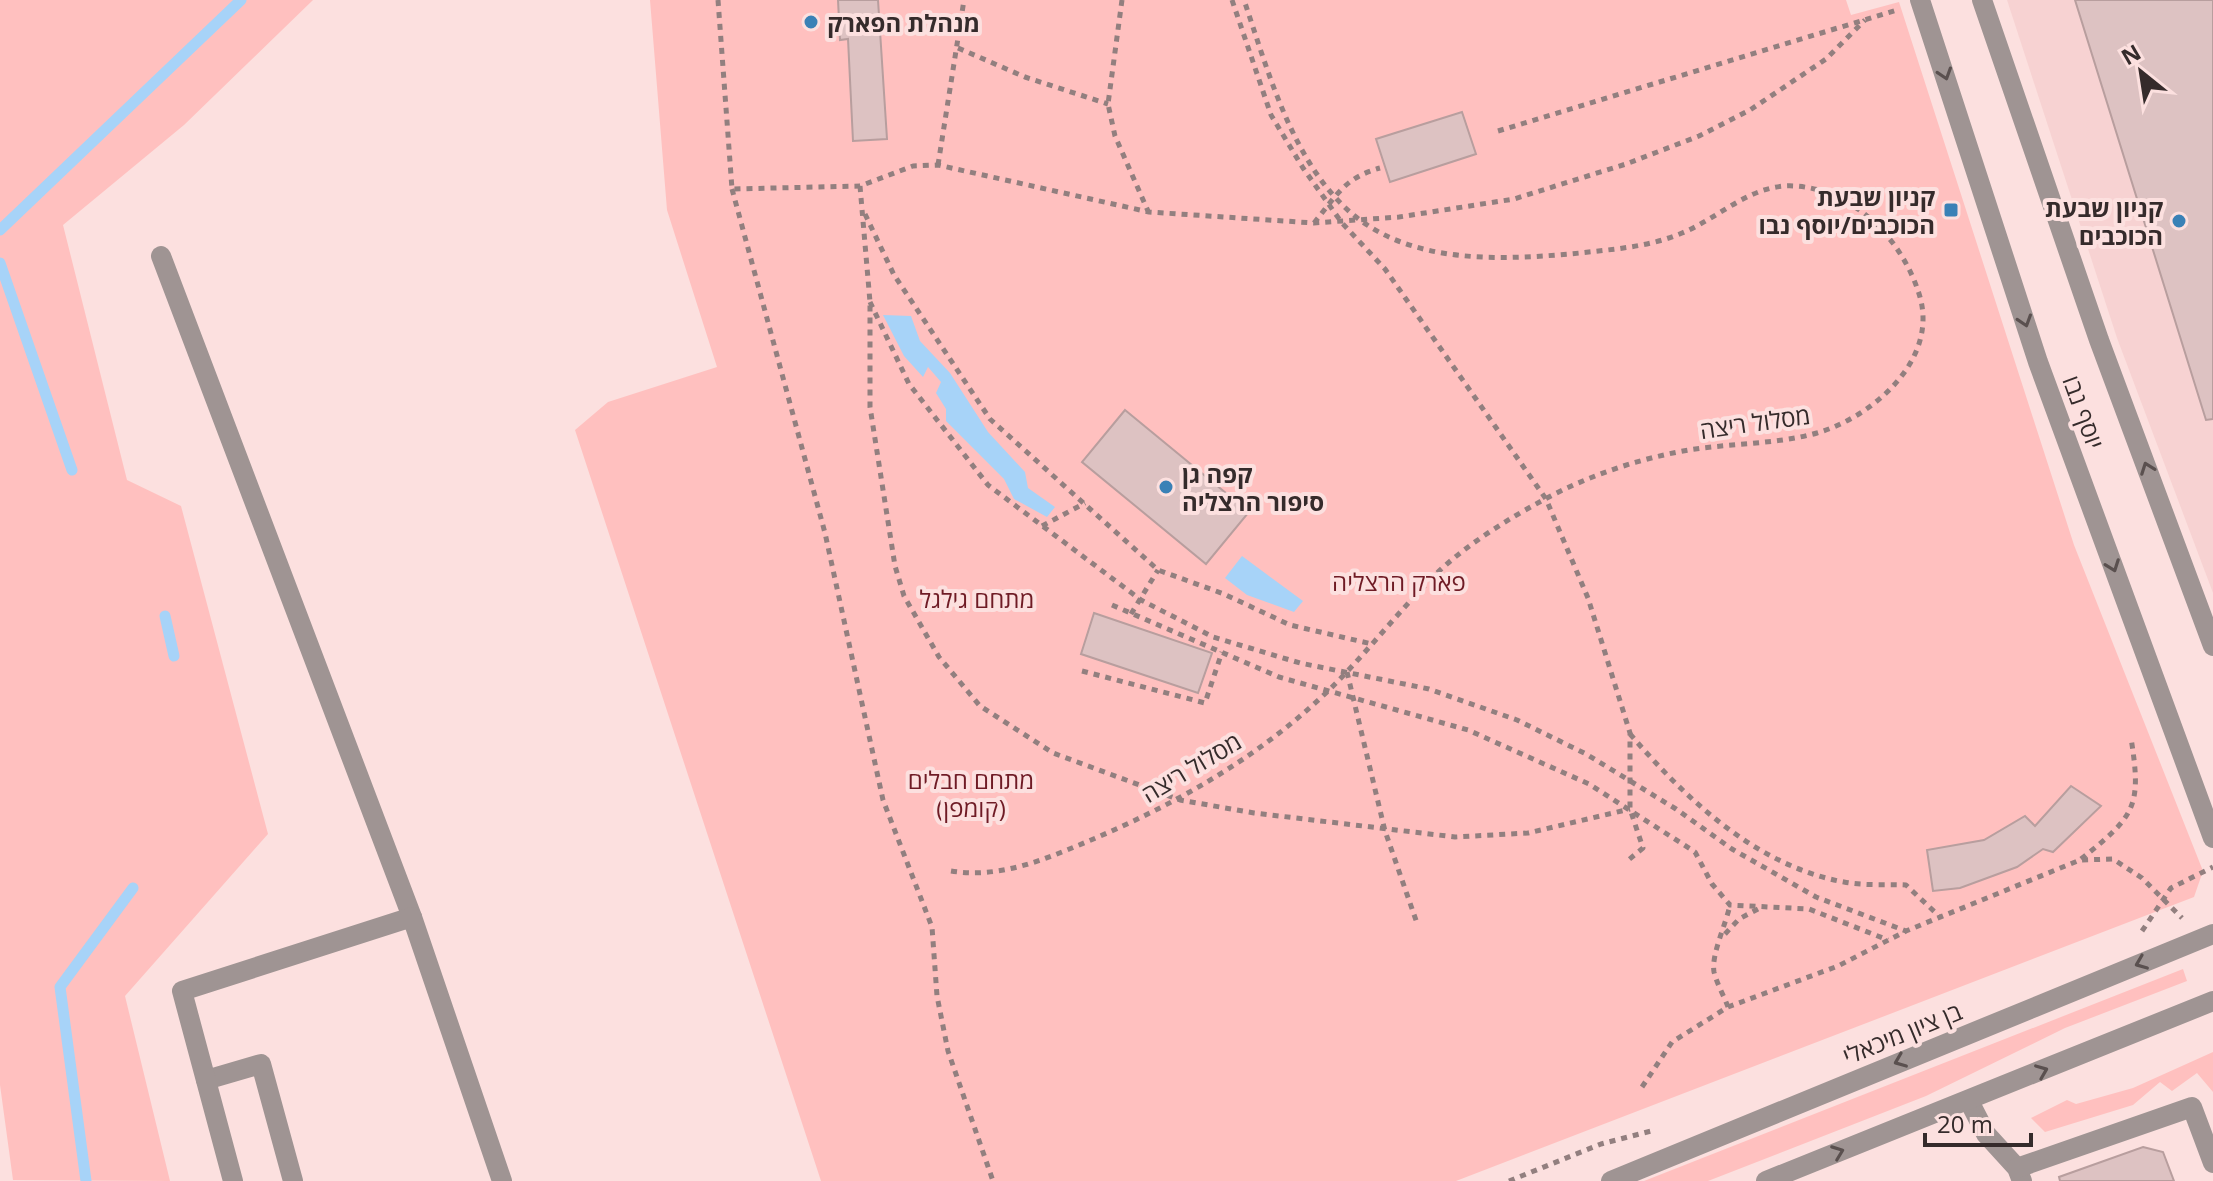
<svg xmlns="http://www.w3.org/2000/svg" width="2213" height="1181" font-family="'Open Sans',Heebo,sans-serif">
<rect width="100%" height="100%" fill="#fce0df"/>
<!-- built -->
<polygon fill="#f7d2d2" points="2007,0 2213,0 2213,593 2117,338"/>
<!-- green -->
<g fill="#ffc0bf">
<polygon points="0,0 313,0 184,125 63,225 127,480 181,506 268,834 125,996 170,1181 13,1180 0,1085"/>
<polygon points="650,0 1846,0 1851,15 1899,2 2074,545 2203,871 2194,897 1456,1181 821,1181 575,430 608,402 717,367 667,210"/>
<polygon points="2183,969 2187,981 2065,1028 1926,1096 1708,1181 1644,1181"/>
<polygon points="2213,1052 2213,1092 2197,1073 2172,1091 2160,1082 2133,1105 2045,1132 2031,1118 2067,1100 2076,1104 2133,1088"/>
</g>
<!-- water -->
<g fill="#a7d3f8">
<polygon points="883,315 911,316 920,341 950,373 988,432 1025,472 1028,488 1055,507 1047,517 1014,499 1004,479 946,421 946,409 936,393 941,382 928,367 923,377 904,356"/>
<polygon points="1242,556 1303,601 1294,612 1247,595 1225,578"/>
</g>
<g fill="none" stroke-linecap="round" stroke-linejoin="round">
<!-- stream -->
<g stroke="#a7d3f8" stroke-width="11">
<polyline points="0,230 241,0"/>
<polyline points="0,263 72,470"/>
<polyline points="165,616 174,656"/>
<polyline points="86,1181 60,987 133,888"/>
</g>
</g>
<!-- building -->
<g fill="#ddc2c2" stroke="#b89e9e" stroke-width="2">
<polygon points="838,0 878,0 887,139 853,141 848,39 840,40"/>
<polygon points="2075,0 2213,0 2213,419 2206,420"/>
<polygon points="1462,112 1476,154 1390,182 1376,139"/>
<polygon points="1125,410 1249,512 1206,564 1082,462"/>
<polygon points="1094,613 1212,653 1198,693 1081,654"/>
<polygon points="2071,786 2101,806 2053,852 2043,849 2017,867 1960,888 1933,891 1927,850 1984,840 2025,816 2035,826"/>
<polygon points="2143,1147 2163,1152 2174,1181 2060,1181 2059,1177"/>
</g>
<g fill="none" stroke-linecap="round" stroke-linejoin="round">
<!-- path -->
<g stroke="#927f7f" stroke-width="5" stroke-dasharray="6 6" stroke-linecap="butt">
<polyline points="718,0 732,189 860,186 913,166 938,165 1149,212 1314,223 1399,217 1514,199 1626,164 1699,136 1750,110 1826,59 1865,20"/>
<polyline points="1122,0 1108,104 1115,136 1148,211"/>
<polyline points="1232,0 1271,115 1303,168 1342,223 1385,269 1546,499 1588,598 1630,733 1630,809 1643,848 1626,862"/>
<polyline points="958,48 1025,77 1108,104"/>
<polyline points="1498,131 1897,10"/>
<polyline points="938,165 964,0"/>
<polyline points="860,186 870,302 870,407 895,566 904,596 939,657 980,706 1053,753 1180,800 1254,813 1455,837 1528,833 1630,809"/>
<polyline points="732,189 825,533 883,800 932,927 937,996 948,1051 993,1181"/>
<polyline points="865,214 894,275 990,419 1158,570 1224,594 1290,625 1372,644"/>
<path d="M1314,223C1337,195 1344,178 1380,168"/>
<polyline points="870,302 909,384 988,485 1141,600 1213,637 1300,663 1429,689 1517,720 1586,754 1676,809 1732,849 1816,897 1906,931"/>
<polyline points="1042,526 1085,503"/>
<polyline points="1112,605 1279,677 1468,730 1589,784 1695,852 1712,884 1730,905 1809,909 1888,940"/>
<polyline points="1131,614 1158,570"/>
<polyline points="1082,671 1205,703 1222,652"/>
<polyline points="1347,672 1385,831 1418,926"/>
<path d="M1630,734C1686,799 1756,866 1844,882C1864,886 1886,884 1906,885L1939,916"/>
<path d="M2081,859C2135,816 2142,807 2131,738"/>
<path d="M951,871C1000,879 1046,859 1091,840C1178,803 1259,757 1328,691C1365,655 1397,613 1434,576C1464,546 1508,519 1545,499C1588,476 1635,460 1683,451C1727,443 1774,445 1817,433C1872,417 1938,361 1920,297C1904,242 1856,190 1795,186C1752,183 1719,218 1682,233C1649,247 1615,249 1580,253C1504,260 1412,266 1350,212C1292,161 1268,71 1244,0"/>
<polyline points="2142,931 2171,888 2213,867"/>
<polyline points="1725,934 1739,919 1758,909"/>
<path d="M1728,1007C1724,996 1717,984 1714,972C1711,955 1726,924 1730,905"/>
<polyline points="1642,1087 1672,1042 1728,1007 1838,966 1906,931 2080,860 2113,859 2142,878 2182,918"/>
<polyline points="1509,1181 1601,1144 1651,1131"/>
</g>
<!-- minor -->
<g stroke="#9f9493" stroke-width="20">
<polyline points="1920,0 2038,362 2213,838"/>
<polyline points="1982,0 2099,340 2213,646"/>
<polyline points="161,256 412,917"/>
<polyline points="206,1080 261,1064 293,1181"/>
<polyline points="1969,1101 1986,1134 2017,1168 2022,1181"/>
<polyline points="2017,1168 2192,1107 2213,1163"/>
<polyline points="233,1181 182,991 412,917 502,1181"/>
<polyline points="1611,1181 2213,934"/>
<polyline points="1766,1181 2213,1001"/>
</g>
</g>
<!-- one-way arrows -->
<defs><path id="oneway-chevron" d="M-2-3.5L2.5 0L-2 3.5" fill="none" stroke-width="1.6" stroke-linecap="round" stroke-linejoin="round" transform="scale(2)"/></defs>
<g stroke="#5a504f">
<use href="#oneway-chevron" transform="translate(1945 74) rotate(72)"/>
<use href="#oneway-chevron" transform="translate(2025 321) rotate(72)"/>
<use href="#oneway-chevron" transform="translate(2147 468) rotate(-110)"/>
<use href="#oneway-chevron" transform="translate(2113 566) rotate(70)"/>
<use href="#oneway-chevron" transform="translate(2141 963) rotate(158)"/>
<use href="#oneway-chevron" transform="translate(1900 1061) rotate(158)"/>
<use href="#oneway-chevron" transform="translate(2042 1071) rotate(-22)"/>
<use href="#oneway-chevron" transform="translate(1838 1152) rotate(-21)"/>
</g>
<!-- markers -->
<g fill="#3a81b6" stroke="#fce0df" stroke-width="3">
<circle cx="811" cy="22" r="8"/>
<rect x="1943" y="202" width="16" height="16" rx="4"/>
<circle cx="2179" cy="221" r="8"/>
<circle cx="1166" cy="487" r="8"/>
</g>
<g text-anchor="middle" dominant-baseline="central" stroke-width="8" stroke-linejoin="round" paint-order="stroke">
<!-- poi labels -->
<g font-size="24" font-weight="bold" fill="#352b2b" stroke="#fce0df" text-anchor="start">
<text x="827" y="22">מנהלת הפארק</text>
<text x="1935" y="196" text-anchor="end">קניון שבעת<tspan x="1935" dy="28">הכוכבים/יוסף נבו</tspan></text>
<text x="2163" y="207" text-anchor="end">קניון שבעת<tspan x="2163" dy="28">הכוכבים</tspan></text>
<text x="1182" y="473">קפה גן<tspan x="1182" dy="28">סיפור הרצליה</tspan></text>
</g>
<!-- street labels -->
<g font-size="24" fill="#352b2b" stroke="#fce0df">
<text transform="translate(2084 412) rotate(70)">יוסף נבו</text>
<text transform="translate(1755 422) rotate(-8)">מסלול ריצה</text>
<text transform="translate(1191 767) rotate(-31)">מסלול ריצה</text>
<text transform="translate(1902 1033) rotate(-22)">בן ציון מיכאלי</text>
</g>
<!-- park labels -->
<g font-size="24" fill="#6f1b25" stroke="#fce0df">
<text x="1399" y="581">פארק הרצליה</text>
<text x="977" y="598">מתחם גילגל</text>
<text x="971" y="779">מתחם חבלים<tspan x="971" dy="28">(קומפן)</tspan></text>
</g>
</g>
<!-- north arrow -->
<g transform="translate(2141 72) rotate(330)" stroke="#fce0df" stroke-width="6" paint-order="stroke">
<path d="M0-6L14 30L0 20L-14 30Z" fill="#352b2b"/>
<text y="-12" font-size="22" font-weight="bold" text-anchor="middle" fill="#352b2b">N</text>
</g>
<!-- scale -->
<path d="M1925 1133v12h106v-12" fill="none" stroke="#352b2b" stroke-width="4"/>
<text x="1937" y="1133" font-size="24" fill="#352b2b" stroke="#fce0df" stroke-width="6" paint-order="stroke">20 m</text>
</svg>
